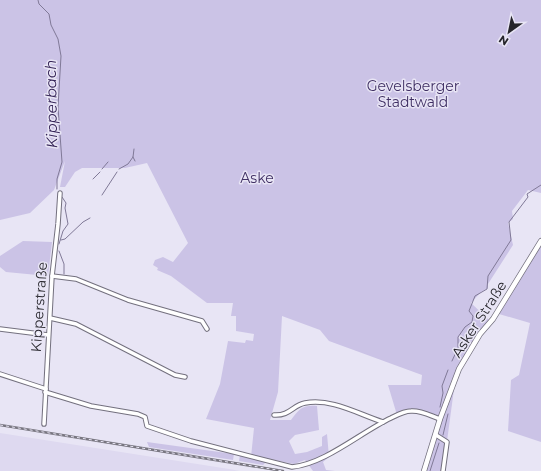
<svg xmlns="http://www.w3.org/2000/svg" width="541" height="471" font-family="Montserrat,sans-serif">
<rect width="100%" height="100%" fill="#e8e5f5"/>
<!-- built -->
<polygon fill="#ded9f0" points="0,433 229,469 240,471 0,471"/>
<!-- green -->
<g fill="#cbc3e6">
<path d="M0,0H541V193L528,190L512,211L513,219L508,223L513,245L488,284V288L481,292L471,303L490,321C473,339 460,361 451,384C446,394 446,407 439,416L408,409L397,415L388,385H421L422,375L329,341L320,330L282,316L278,392L270,420H291C300,408 303,405 317,406L319,430L295,435L289,441L295,454L307,452L322,446V437L327,434L329,457L323,462L326,470L335,471H313L305,460L294,464L269,459L263,465L239,461L240,455L251,457L254,428L206,419L220,384L228,341L245,343L246,340L253,341L254,334L236,331V316H231L233,303H207L171,276L157,270L158,268L153,265L155,260L163,257L173,262L188,243L147,163L125,168H82L75,172L65,187H60L65,161L54,190L30,213L0,220Z"/>
<polygon points="23,241 52,242 48,276 6,272 0,267 0,256"/>
<polygon points="541,244 541,442 508,431 511,380 519,375 530,323 499,314"/>
<polygon points="452,387 454,389 443,471 424,471"/>
<polygon points="147,442 234,454 233,460 149,447"/>
</g>
<g fill="none" stroke-linecap="round" stroke-linejoin="round">
<!-- stream -->
<g stroke="#807997" stroke-width="1">
<polyline points="38,0 39,4 49,14 51,25 58,39 61,56 58,107 62,162 57,179 57,189"/>
<polyline points="133,157 135,161"/>
<polyline points="102,169 108,162"/>
<polyline points="119,169 128,164 133,157 134,149"/>
<polyline points="93,179 100,172"/>
<polyline points="102,195 117,172"/>
<polyline points="61,240 65,239 83,222 90,218"/>
<polyline points="59,244 63,231 68,224 65,208 66,203 62,197"/>
<polyline points="59,251 64,264 64,274"/>
<polyline points="452,361 458,348 458,337 465,327 472,322 473,316 469,311 475,296 487,289 488,276 511,240 509,222 528,197 527,194 541,185"/>
<polyline points="440,407 443,393 442,386 448,370"/>
<polyline points="443,435 448,414"/>
<polyline points="430,471 439,443"/>
</g>
<!-- minor casing -->
<g stroke="#73707e" stroke-width="5.5">
<g id="minor">
<polyline points="52,276 76,279 128,300 202,321 207,329"/>
<polyline points="50,318 76,324 175,375 185,377"/>
<polyline points="0,329 48,335"/>
<polyline points="0,374 46,389"/>
<path d="M45,392L91,406L138,414L145,417L147,426L191,441L292,467C325,464 361,432 391,418C397,415 404,411 411,411C421,410 431,416 440,419"/>
<path d="M274,415C290,416 293,405 305,403C332,398 358,414 383,422"/>
<polyline points="44,424 52,276 58,224 60,193"/>
<polyline points="436,435 447,442 443,471"/>
</g>
</g>
<!-- tertiary casing -->
<g stroke="#73707e" stroke-width="6">
<polyline id="tertiary" points="424,471 440,419 459,369 480,334 493,319 541,241"/>
</g>
<!-- minor -->
<use href="#minor" stroke="#fff" stroke-width="3.5"/>
<!-- tertiary -->
<use href="#tertiary" stroke="#fff" stroke-width="4.5"/>
<!-- rail casing -->
<g stroke="#787680" stroke-width="2.5">
<polyline id="rail" points="0,425 283,471"/>
</g>
<!-- rail -->
<use href="#rail" stroke="#e8e5f5" stroke-width="1" stroke-dasharray="3" stroke-linecap="butt"/>
</g>
<g text-anchor="middle" dominant-baseline="central" stroke-width="3" stroke-linejoin="round" paint-order="stroke">
<!-- park labels -->
<g font-size="14" fill="#403064" stroke="#e8e5f5">
<text x="413" y="86">Gevelsberger<tspan x="413" dy="16">Stadtwald</tspan></text>
<text x="257" y="178">Aske</text>
</g>
<!-- street labels -->
<g font-size="14" fill="#26252b" stroke="#e8e5f5">
<text transform="translate(39 307) rotate(-86)">Kipperstraße</text>
<text transform="translate(479 319) rotate(-57)">Asker Straße</text>
</g>
<!-- water labels -->
<g font-size="15" font-style="italic" fill="#352457" stroke="#e8e5f5">
<text transform="translate(51 104) rotate(-91)">Kipperbach</text>
</g>
</g>
<!-- north arrow -->
<g transform="translate(509 32) rotate(213)" stroke="#e8e5f5" stroke-width="3" paint-order="stroke">
<path d="M0-3L7 15L0 10L-7 15Z" fill="#26252b"/>
<text y="-6" font-size="11" font-weight="bold" text-anchor="middle" fill="#26252b">N</text>
</g>
</svg>
